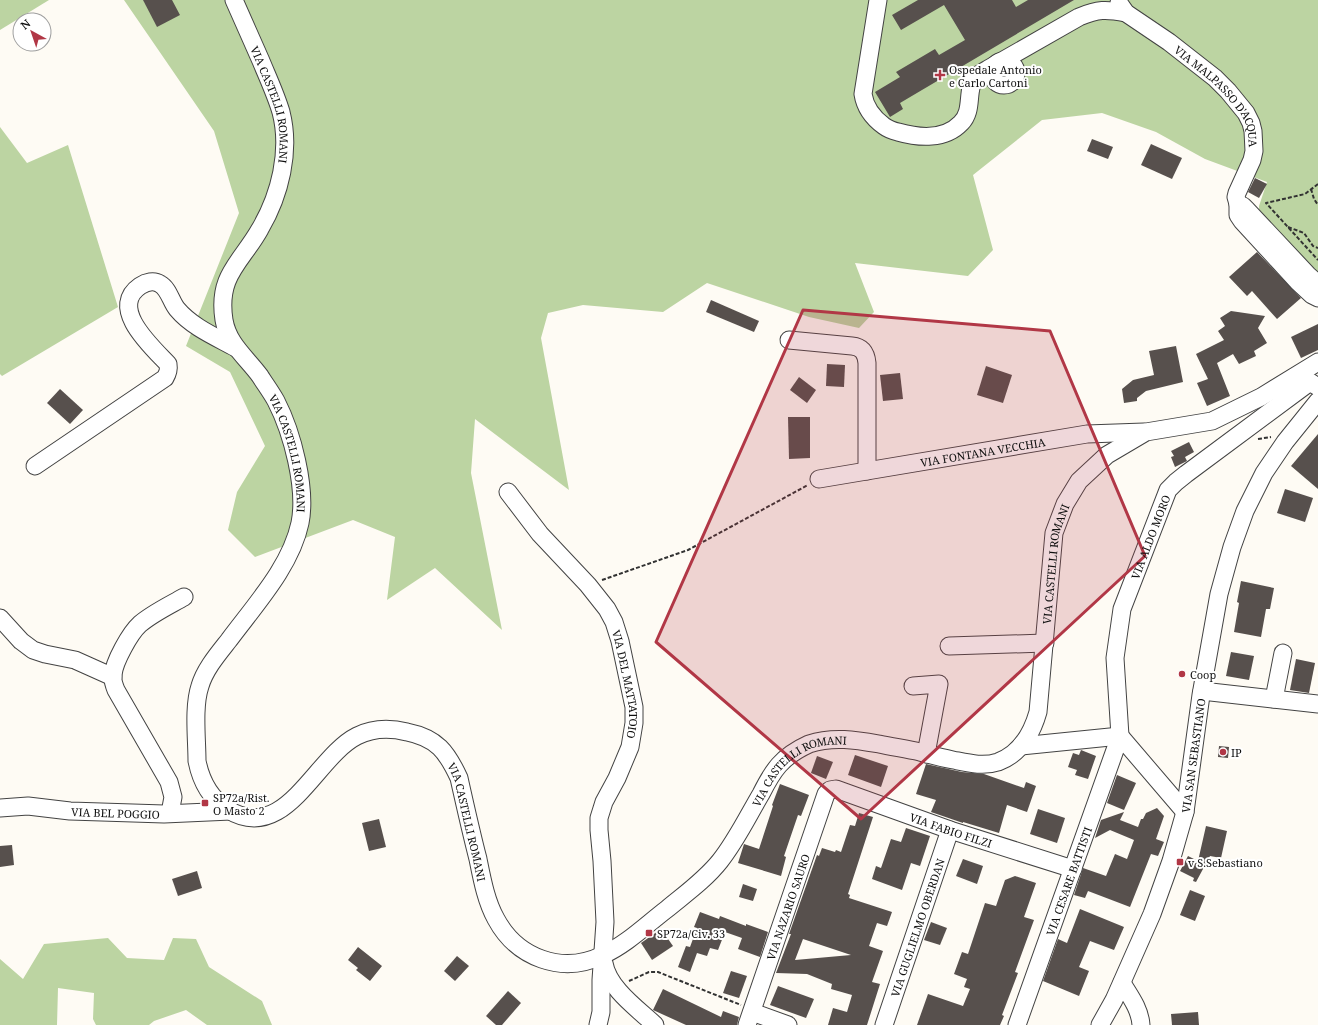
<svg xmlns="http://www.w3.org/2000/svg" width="1318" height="1025" font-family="'Noto Serif',serif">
<rect width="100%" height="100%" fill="#fefbf4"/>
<!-- forest -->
<g fill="#bcd4a2">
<polygon points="0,0 49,0 0,30"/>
<polygon points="124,0 1318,0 1318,275 1260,213 1259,209 1259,206 1267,182 1205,159 1156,132 1102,113 1042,120 973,175 993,250 968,276 855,263 874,312 859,328 809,317 707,283 663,312 583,305 548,313 541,338 569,490 475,419 471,473 502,630 435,568 387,600 395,537 353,520 255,557 228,530 237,492 265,446 230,372 186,346 239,213 214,131"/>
<polygon points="0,127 27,163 68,145 118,307 2,376 0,374"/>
<polygon points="108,938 127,958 164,960 173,938 196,939 209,967 262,1001 272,1025 207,1025 186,1010 154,1021 149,1025 96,1025 93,1019 94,993 58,988 57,1025 0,1025 0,959 23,979 44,944"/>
</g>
<!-- building -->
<g fill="#57504d" fill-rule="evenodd">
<polygon points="143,0 172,0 180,15 157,27"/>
<polygon points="918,0 1012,0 1016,7 1028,0 1074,0 900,103 903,109 890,117 875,92 900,77 896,72 935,49 939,55 965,40 944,5 901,30 892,15"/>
<polygon points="1092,139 1113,147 1108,159 1087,151"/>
<polygon points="1151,144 1182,158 1172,179 1141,165"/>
<polygon points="1255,178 1267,184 1259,198 1248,192"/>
<polygon points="1257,252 1301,298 1277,319 1252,291 1247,296 1229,277"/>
<polygon points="711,300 759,321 754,332 706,312"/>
<polygon points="1231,311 1265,316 1258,328 1267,343 1254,351 1256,356 1239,364 1233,354 1217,363 1230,396 1207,406 1197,383 1208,379 1196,354 1224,340 1218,331 1225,326 1220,318"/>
<polygon points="1318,324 1318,350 1301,358 1291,337"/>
<polygon points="1176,346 1183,382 1146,391 1137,398 1137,401 1124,403 1122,389 1133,380 1154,375 1149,351"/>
<polygon points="827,364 845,365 844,387 826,386"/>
<polygon points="986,366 1012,375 1003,403 977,395"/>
<polygon points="900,373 903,399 883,401 880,375"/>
<polygon points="799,377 816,390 807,403 790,390"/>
<polygon points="60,389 83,410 70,424 47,403"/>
<polygon points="788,417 810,417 810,458 789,459"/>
<polygon points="1318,434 1318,489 1291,466"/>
<polygon points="1189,442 1194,452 1185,457 1187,461 1175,467 1171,457 1174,456 1171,451"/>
<polygon points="1285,489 1313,498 1305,522 1277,513"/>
<polygon points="1241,581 1274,588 1270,609 1266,609 1261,637 1234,632 1239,603 1237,602"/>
<polygon points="1231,652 1254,656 1249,680 1226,676"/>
<polygon points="1296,659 1315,663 1309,693 1290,690"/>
<polygon points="1219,746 1229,747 1228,758 1218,757"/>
<polygon points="1081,750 1096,756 1088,779 1075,775 1077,770 1068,767 1073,753 1079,755"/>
<polygon points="855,755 888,766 881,787 848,775"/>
<polygon points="817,756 833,762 826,779 811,773"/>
<polygon points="926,764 962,772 984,774 1024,788 1026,782 1036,786 1027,812 1007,805 999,833 963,822 963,823 931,812 936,800 916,794"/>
<polygon points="1117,775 1136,783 1124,810 1107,803"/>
<polygon points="780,784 809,795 801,816 798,815 784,856 786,857 781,876 738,863 744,844 759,849 773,806 772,805"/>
<polygon points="1157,808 1164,816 1156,839 1164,842 1158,856 1151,854 1130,907 1088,891 1085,898 1074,895 1083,868 1106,876 1115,854 1127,859 1134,840 1110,830 1095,838 1101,820 1124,812 1120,820 1138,827 1141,819 1143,819 1146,813"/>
<polygon points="1038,809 1065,818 1057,843 1030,834"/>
<path d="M859,813L873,817L848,894L850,895L849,898L892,912L887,926L877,923L869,946L883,951L872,982L880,984L867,1025H828L833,1008L847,1012L852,995L831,989L832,984L807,974L776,973L791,934H789L817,855L819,856L822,848L835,852L836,850L841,852L850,825L855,826ZM803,939L851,955L795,960Z"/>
<polygon points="379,819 386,847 369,851 362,823"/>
<polygon points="1206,826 1227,831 1221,858 1210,856 1196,882 1193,881 1194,878 1180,871 1188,856 1198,861"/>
<polygon points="906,828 930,836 920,866 911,863 902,890 872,879 876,866 881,868 891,839 901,842"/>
<polygon points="12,845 14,865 0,867 0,846"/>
<polygon points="963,859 983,866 977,884 956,876"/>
<polygon points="197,871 202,888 178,896 172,879"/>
<polygon points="1015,876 1036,883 1024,917 1034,920 1015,972 1018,973 1002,1015 1004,1016 1000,1025 917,1025 928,994 963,1006 970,989 964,987 967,979 954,974 962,952 968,954 985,903 996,906 1005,880"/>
<polygon points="743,884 757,889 753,901 739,897"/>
<polygon points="1190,890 1205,896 1195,921 1180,915"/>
<polygon points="1080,909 1124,927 1114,950 1090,941 1079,967 1089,971 1079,996 1043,981 1058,939 1067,943"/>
<polygon points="700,912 719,919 720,916 746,926 746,924 768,932 760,957 738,949 742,938 725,932 718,950 710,948 707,956 697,953 690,972 678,967 686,946 690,947 697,928 694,927"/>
<polygon points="931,922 947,928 940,945 924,940"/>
<polygon points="661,929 673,946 652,960 641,943"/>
<polygon points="358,947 382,966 370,981 356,970 358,968 348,960"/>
<polygon points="457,956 469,966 455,981 444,971"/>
<polygon points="731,971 747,976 739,998 723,993"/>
<polygon points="778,986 814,999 806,1018 770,1005"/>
<polygon points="663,989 721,1017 723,1011 739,1017 737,1025 686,1025 653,1010"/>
<polygon points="508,991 521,1003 502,1025 496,1025 486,1016"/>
<polygon points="1198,1012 1199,1025 1172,1025 1171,1014"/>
</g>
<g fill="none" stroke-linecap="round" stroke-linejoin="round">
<!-- minor casing -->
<g stroke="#434343" stroke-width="19">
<g id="minor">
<path id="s1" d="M234,0C243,20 252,41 261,61C268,78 276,95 281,112C291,151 280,195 260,229C241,263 217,275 224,320C228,344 246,357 260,376C265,384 271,392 276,401C292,432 307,488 300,523C291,566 255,605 229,640C218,654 205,669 200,686C193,707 197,739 197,761C201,781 210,798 227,809C285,846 315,757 357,736C373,728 391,728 407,732C437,738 447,752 459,778C465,805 471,832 478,859C482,879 486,901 496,919C517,958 562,975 603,955C627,944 646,925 667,909C685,894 705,880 720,861C736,841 748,816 761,794C766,784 771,774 779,765C787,756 798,749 809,744C833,736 856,740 879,744C893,747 907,749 920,752C931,755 942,758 953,760C968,763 983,767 998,762C1020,754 1032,733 1038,712L1054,533L1065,504L1079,481L1107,455L1146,432L1212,421L1261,397L1318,362"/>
<path d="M878,0L863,94C865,107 873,118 884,126C888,129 894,131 898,132C919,138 945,140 961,123C975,109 964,88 978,75C981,73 985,71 988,69L1079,17C1098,9 1106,9 1126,13"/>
<path id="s2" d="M1119,3L1126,13L1169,42L1215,78L1228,91L1246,113L1251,123L1253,131L1254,151L1252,160L1237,193L1236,197L1238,204"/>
<circle cx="1004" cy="73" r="12"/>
<polyline points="1318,284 1308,275 1247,210 1243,206 1238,204 1238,215 1242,221 1298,282 1312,295 1318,298"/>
<path d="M789,340L852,346C862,347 866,353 867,363V471"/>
<path d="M35,466L165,378C168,373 169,370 168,364C152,347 108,308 140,286C146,282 154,280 160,284C169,289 171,302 177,309C192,327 216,337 236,348"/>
<path id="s3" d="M819,479L1087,434L1144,432"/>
<path id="s4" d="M508,492L540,534L588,585L607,609L614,622L620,641L634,707V723L630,747L617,778L604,802L599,818V830L602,861L605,922L601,980V1012L598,1025"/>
<polyline points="0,618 21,641 33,650 45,654 75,660 113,677"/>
<polyline points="949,646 1045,643"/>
<polyline points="913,686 939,684 926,754"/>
<polyline points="1202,691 1318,704"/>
<polyline points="1274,699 1283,653"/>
<polyline points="1021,746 1120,736 1185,812"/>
<path id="s5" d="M0,808L28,806L70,811L164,814L231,811"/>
<path d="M170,813L173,797L169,782L116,690C114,685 112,680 113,675C114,662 130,633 140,624C153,613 170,605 184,597"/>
<path d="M604,963C608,988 638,1009 655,1025"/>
<path d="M1122,983C1130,996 1140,1009 1141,1025"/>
<polyline points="752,1012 788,1025"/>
<path id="s6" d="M747,1025L826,794L830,790L836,789L950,830L1073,869"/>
<path id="s7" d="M884,1025L950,830"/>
<path id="s8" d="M1017,1025L1120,736L1115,658L1122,609L1168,490L1176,482L1186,474L1310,382L1318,387"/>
<path id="s9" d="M1100,1025L1114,1000L1152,914L1171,861L1185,812L1201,695L1219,594L1232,547L1245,511L1264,473L1285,442L1318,401"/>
</g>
</g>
<!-- path -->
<g stroke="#323232" stroke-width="2" stroke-dasharray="4 2" stroke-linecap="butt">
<polyline points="1318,184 1305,194 1266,203 1318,260"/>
<polyline points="1311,189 1314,199 1318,205"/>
<polyline points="1288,227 1304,233 1313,246 1318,248"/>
<polyline points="1258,439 1271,437"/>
<polyline points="602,580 688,550 808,485"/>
<polyline points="629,981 649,972 658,972 741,1005"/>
</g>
<!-- minor -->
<use href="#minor" stroke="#fff" stroke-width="17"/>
</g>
<!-- marked area -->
<path fill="#b13746" fill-opacity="0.2" stroke="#b13746" stroke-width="3" stroke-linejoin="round" d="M803,310L1050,331L1145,556L861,819L656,642Z"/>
<!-- markers -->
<g fill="#b13746" stroke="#fff" stroke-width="1.5">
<path d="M938 69h4v4h4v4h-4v4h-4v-4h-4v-4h4z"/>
<circle cx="1182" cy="674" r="4"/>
<circle cx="1223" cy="752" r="4"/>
<rect x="201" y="799" width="8" height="8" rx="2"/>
<rect x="1176" y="858" width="8" height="8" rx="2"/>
<rect x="645" y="929" width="8" height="8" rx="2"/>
</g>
<g text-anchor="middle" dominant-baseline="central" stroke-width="4" stroke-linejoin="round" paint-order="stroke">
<!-- poi labels -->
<g font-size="11" fill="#101010" stroke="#fff" text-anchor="start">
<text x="949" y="69">Ospedale Antonio<tspan x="949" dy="13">e Carlo Cartoni</tspan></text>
<text x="1190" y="674">Coop</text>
<text x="1231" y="752">IP</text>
<text x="213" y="797">SP72a/Rist.<tspan x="213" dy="13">O Masto 2</tspan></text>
<text x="1188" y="862">v S.Sebastiano</text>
<text x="657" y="933">SP72a/Civ. 33</text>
</g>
<!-- street labels -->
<g font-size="11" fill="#101010" stroke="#fff">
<text stroke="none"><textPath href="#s2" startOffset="139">VIA MALPASSO D'ACQUA</textPath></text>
<text stroke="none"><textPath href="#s1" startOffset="112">VIA CASTELLI ROMANI</textPath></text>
<text stroke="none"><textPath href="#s3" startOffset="166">VIA FONTANA VECCHIA</textPath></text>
<text stroke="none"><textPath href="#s1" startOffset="496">VIA CASTELLI ROMANI</textPath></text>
<text stroke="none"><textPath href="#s8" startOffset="512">VIA ALDO MORO</textPath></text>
<text stroke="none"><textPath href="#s1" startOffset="2161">VIA CASTELLI ROMANI</textPath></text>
<text stroke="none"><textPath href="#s4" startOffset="232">VIA DEL MATTATOIO</textPath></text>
<text stroke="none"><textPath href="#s9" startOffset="287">VIA SAN SEBASTIANO</textPath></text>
<text stroke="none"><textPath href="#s1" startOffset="1730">VIA CASTELLI ROMANI</textPath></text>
<text stroke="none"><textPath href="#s5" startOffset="116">VIA BEL POGGIO</textPath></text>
<text stroke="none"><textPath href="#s1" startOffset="1226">VIA CASTELLI ROMANI</textPath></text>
<text stroke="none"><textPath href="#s6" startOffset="378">VIA FABIO FILZI</textPath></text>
<text stroke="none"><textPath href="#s8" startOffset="153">VIA CESARE BATTISTI</textPath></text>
<text stroke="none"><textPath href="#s6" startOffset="125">VIA NAZARIO SAURO</textPath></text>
<text stroke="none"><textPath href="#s7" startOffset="103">VIA GUGLIELMO OBERDAN</textPath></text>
</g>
</g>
<!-- north arrow -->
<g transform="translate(32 32) rotate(320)"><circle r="19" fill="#ffffff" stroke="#9f9f9f"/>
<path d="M0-3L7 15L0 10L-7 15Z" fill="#b13746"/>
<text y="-6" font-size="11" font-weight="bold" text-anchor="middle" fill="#101010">N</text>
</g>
</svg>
